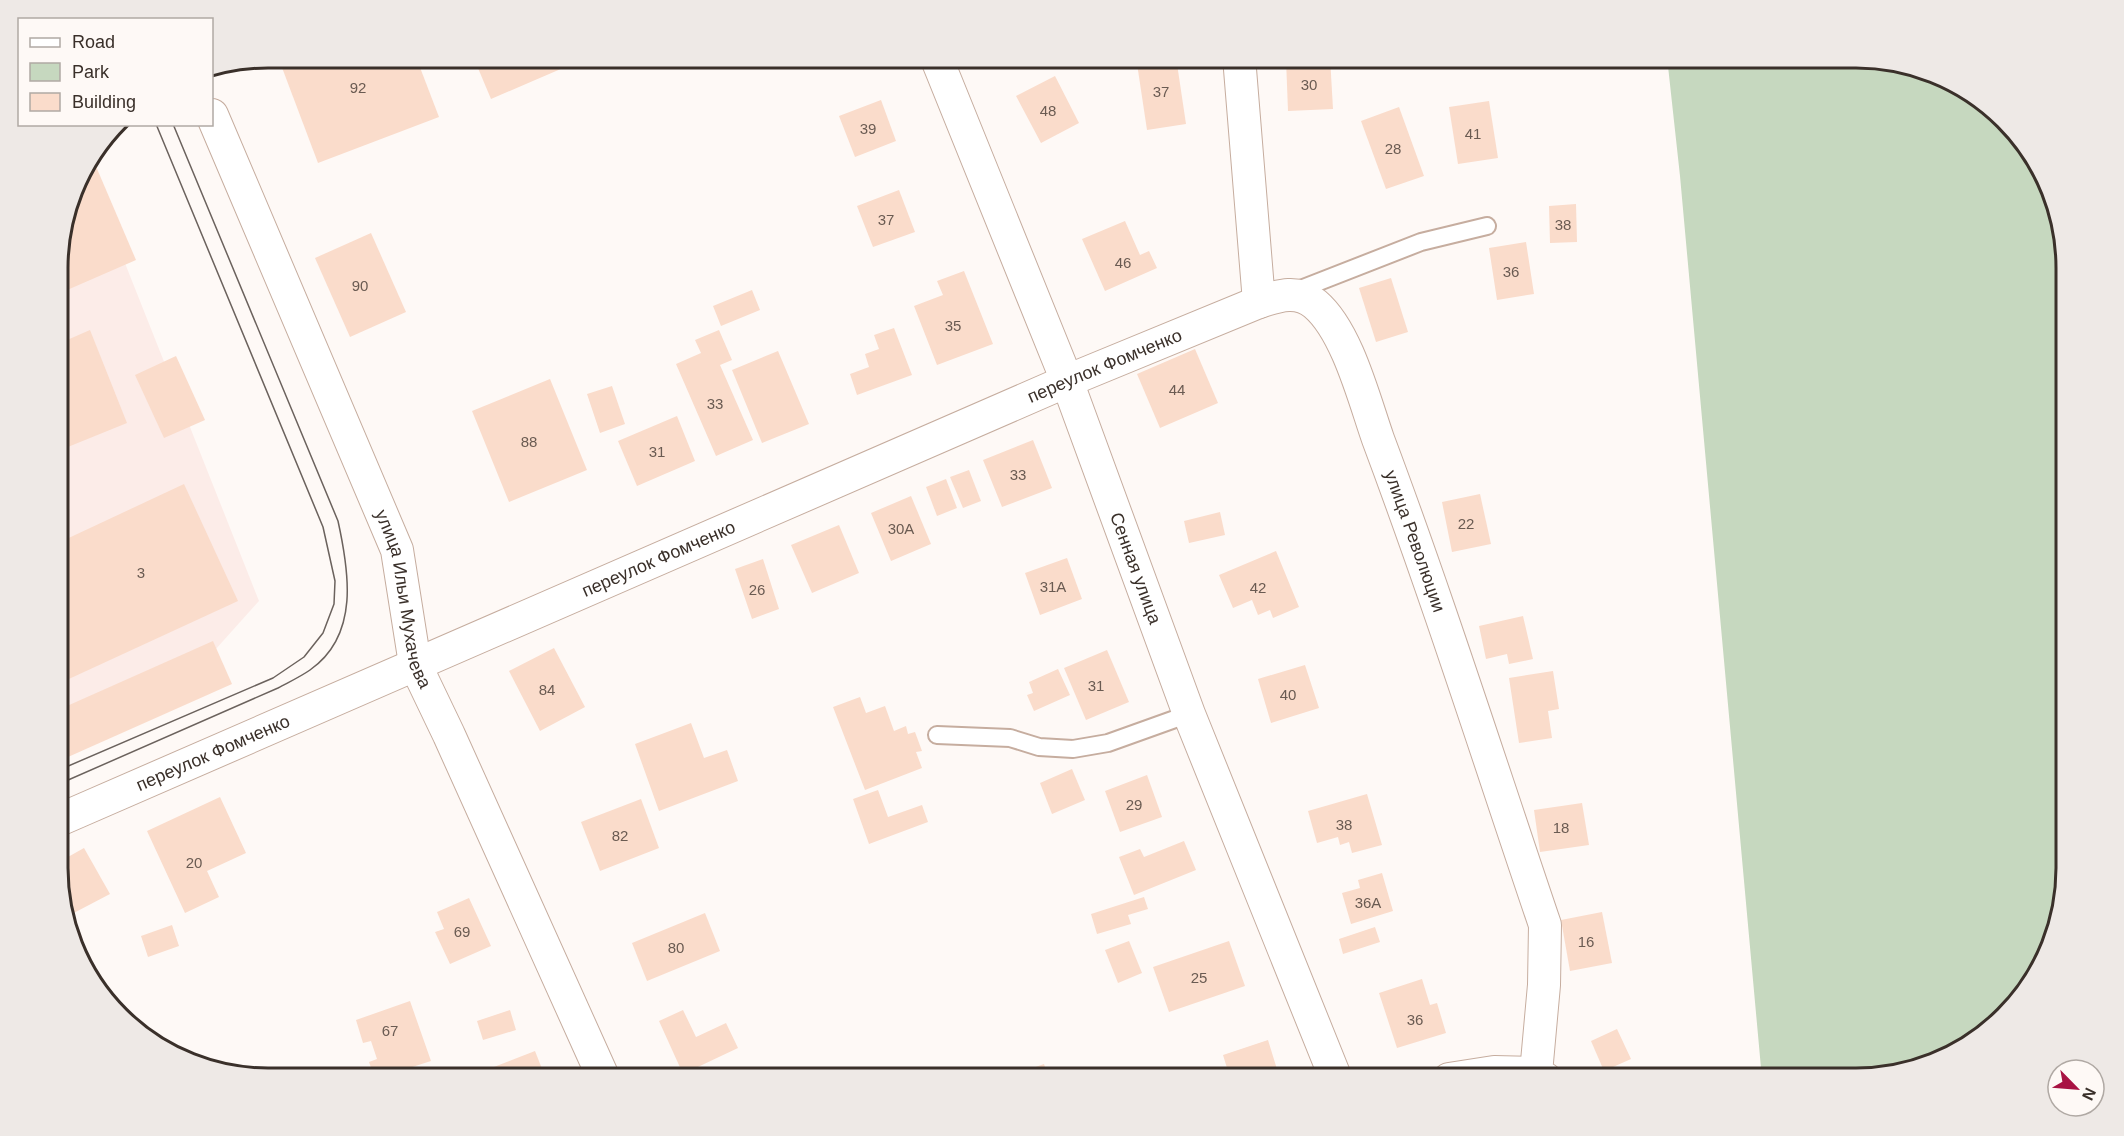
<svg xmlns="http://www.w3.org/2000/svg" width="2124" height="1136" font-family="Helvetica,sans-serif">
<rect width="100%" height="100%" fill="#fef9f6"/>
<!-- industrial -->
<polygon fill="#fcece8" points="86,165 259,601 198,669 59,731 57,254 79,175"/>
<!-- green -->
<polygon fill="#c6d8bf" points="1667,57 1856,57 1950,79 2031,150 2065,241 2067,869 2045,962 1973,1044 1870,1079 1762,1079 1680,176"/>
<!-- building -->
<g fill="#fadccb">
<polygon points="278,57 416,57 439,117 318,163"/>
<polygon points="485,57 558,57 563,68 491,99 475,61"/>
<polygon points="1136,57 1176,57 1186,124 1147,130"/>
<polygon points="1330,57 1333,109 1288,111 1286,59"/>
<polygon points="1055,76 1079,123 1041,143 1016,96"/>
<polygon points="881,100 896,141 855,157 839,116"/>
<polygon points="1489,101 1498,158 1458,164 1449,107"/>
<polygon points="1399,107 1424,176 1386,189 1361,121"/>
<polygon points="92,157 136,260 58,294 57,254 79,175"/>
<polygon points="899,190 915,232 873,247 857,206"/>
<polygon points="1576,204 1577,242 1550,243 1549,206"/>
<polygon points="1125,221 1140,255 1149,251 1157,268 1105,291 1082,239"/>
<polygon points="371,233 406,312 350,337 315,258"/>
<polygon points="1526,242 1534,294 1497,300 1489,248"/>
<polygon points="964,271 993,344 937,365 914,306 943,295 937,281"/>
<polygon points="1391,278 1408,332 1376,342 1359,288"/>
<polygon points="752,290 760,310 721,326 713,306"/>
<polygon points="894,328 912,375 857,395 850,374 869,367 865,354 879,349 874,335"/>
<polygon points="90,330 127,423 58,451 58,344"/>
<polygon points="719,330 732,360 720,365 753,440 716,456 676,364 701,353 695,340"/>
<polygon points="1195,349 1218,403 1160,428 1137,374"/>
<polygon points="778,351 809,424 762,443 732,370"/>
<polygon points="176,356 205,420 164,438 135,375"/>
<polygon points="550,379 587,470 509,502 472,411"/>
<polygon points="612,386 625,424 600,433 587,394"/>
<polygon points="677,416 695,461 637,486 618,441"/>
<polygon points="1033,440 1052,488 1002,507 983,460"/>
<polygon points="969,470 981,501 963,508 950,477"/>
<polygon points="946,479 957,508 937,516 926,487"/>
<polygon points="184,484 238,601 58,684 58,543"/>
<polygon points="1480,494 1491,544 1452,552 1442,502"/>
<polygon points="911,496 931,544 891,561 871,513"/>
<polygon points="1220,512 1225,535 1189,543 1184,521"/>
<polygon points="839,525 859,573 812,593 791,545"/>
<polygon points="1276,551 1299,607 1273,618 1270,610 1258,615 1252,600 1233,608 1219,575"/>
<polygon points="1067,558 1082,599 1040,615 1025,573"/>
<polygon points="763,559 779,609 752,619 735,569"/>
<polygon points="1523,616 1533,659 1509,664 1507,654 1486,659 1479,626"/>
<polygon points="213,641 232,684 59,761 58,710"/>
<polygon points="554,648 585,707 540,731 509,671"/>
<polygon points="1107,650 1129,702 1086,720 1064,668"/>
<polygon points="1305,665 1319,708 1271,723 1258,679"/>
<polygon points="1058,669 1070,695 1034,711 1027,695 1033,693 1029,682"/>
<polygon points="1553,671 1559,709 1548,711 1552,738 1519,743 1509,678"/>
<polygon points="860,697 866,713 885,706 894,731 906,726 908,734 915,732 922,751 916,752 922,768 865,790 833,707"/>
<polygon points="691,723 704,758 727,750 738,781 659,811 635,744"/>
<polygon points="1072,769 1085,800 1052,814 1040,783"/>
<polygon points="1147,775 1162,817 1120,832 1105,791"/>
<polygon points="878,790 888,817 922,805 928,822 869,844 853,799"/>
<polygon points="1367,794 1382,845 1352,853 1349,842 1340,845 1338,837 1317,843 1308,811"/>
<polygon points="220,797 246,853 207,871 219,897 185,913 147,831"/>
<polygon points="641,799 659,848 600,871 581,822"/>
<polygon points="1582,803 1589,845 1540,852 1534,810"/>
<polygon points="1184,841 1196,870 1134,895 1119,857 1140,849 1144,857"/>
<polygon points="84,848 110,894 68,916 59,896 59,862"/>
<polygon points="1382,873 1393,911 1351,924 1342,893 1360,888 1358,880"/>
<polygon points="1144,897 1148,909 1128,915 1131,924 1097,934 1091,914"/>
<polygon points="469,898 491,946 450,964 435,932 444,929 437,912"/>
<polygon points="1602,912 1612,963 1570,971 1561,920"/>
<polygon points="705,913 720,951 647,981 632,943"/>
<polygon points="172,925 179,946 148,957 141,936"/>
<polygon points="1375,927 1380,942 1343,954 1339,939"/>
<polygon points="1129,941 1142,973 1118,983 1105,950"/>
<polygon points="1229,941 1245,986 1169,1012 1153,967"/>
<polygon points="1422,979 1430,1005 1437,1003 1446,1033 1397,1048 1379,993"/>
<polygon points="410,1001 431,1061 375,1079 369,1062 377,1059 371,1041 363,1043 356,1020"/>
<polygon points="510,1010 516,1030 483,1040 477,1021"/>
<polygon points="683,1010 696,1037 726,1023 738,1048 683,1074 659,1021"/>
<polygon points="1617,1029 1631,1059 1604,1071 1591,1041"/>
<polygon points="1268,1040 1280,1079 1217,1079 1215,1073 1227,1068 1223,1055"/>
<polygon points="535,1051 546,1079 463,1079"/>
<polygon points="1044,1064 1049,1079 1005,1079 1005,1078"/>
<polygon points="733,1067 739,1079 707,1079"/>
</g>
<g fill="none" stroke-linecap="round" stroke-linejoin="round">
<!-- lane casing -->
<g stroke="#c6ad9f" stroke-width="20">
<g id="lane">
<polyline points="1293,292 1421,242 1487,226"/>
<polyline points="937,735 1010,738 1039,747 1073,749 1108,743 1189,714"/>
</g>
</g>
<!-- street casing -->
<g stroke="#c6ad9f" stroke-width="34">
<g id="street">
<path id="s1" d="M936,57L1067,381L1189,714L1336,1079"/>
<path id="s2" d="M1239,57L1259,302C1278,296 1297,289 1315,304C1347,331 1364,399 1378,439C1438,599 1490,763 1545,925L1544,985L1536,1073L1546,1079"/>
<path id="s3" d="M212,115L397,550L415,664L449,735L604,1079"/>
<path id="s4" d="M59,820L1067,381L1259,302"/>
<polyline points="1449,1079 1494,1072 1536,1073"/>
</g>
</g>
<!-- lane -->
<use href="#lane" stroke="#fff" stroke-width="16"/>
<!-- street -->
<use href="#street" stroke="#fff" stroke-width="32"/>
<!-- tram -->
<g stroke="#6b625d" stroke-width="1.5">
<polyline points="59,770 273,678 304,657 323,633 334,604 335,581 323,527 156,124"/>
<path d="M59,784L278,688C289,682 300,677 310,670C360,635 349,571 338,521L173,124"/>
</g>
</g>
<g text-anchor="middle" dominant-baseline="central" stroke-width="6" stroke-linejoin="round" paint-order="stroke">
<!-- number labels -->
<g font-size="15" fill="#6a5b52">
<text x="1309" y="84">30</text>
<text x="358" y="87">92</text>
<text x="1161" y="91">37</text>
<text x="1048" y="110">48</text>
<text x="868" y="128">39</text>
<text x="1473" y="133">41</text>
<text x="1393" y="148">28</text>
<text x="886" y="219">37</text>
<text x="1563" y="224">38</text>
<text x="1123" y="262">46</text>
<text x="1511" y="271">36</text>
<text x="360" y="285">90</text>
<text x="953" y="325">35</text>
<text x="1177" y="389">44</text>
<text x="715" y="403">33</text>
<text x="529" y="441">88</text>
<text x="657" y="451">31</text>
<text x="1018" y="474">33</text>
<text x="1466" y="523">22</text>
<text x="901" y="528">30А</text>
<text x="141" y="572">3</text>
<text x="1053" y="586">31А</text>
<text x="1258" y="587">42</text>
<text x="757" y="589">26</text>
<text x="1096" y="685">31</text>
<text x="547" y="689">84</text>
<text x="1288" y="694">40</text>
<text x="1134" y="804">29</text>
<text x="1344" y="824">38</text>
<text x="1561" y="827">18</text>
<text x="620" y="835">82</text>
<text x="194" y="862">20</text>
<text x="1368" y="902">36А</text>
<text x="462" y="931">69</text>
<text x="1586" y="941">16</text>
<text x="676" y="947">80</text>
<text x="1199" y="977">25</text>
<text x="1415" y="1019">36</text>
<text x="390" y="1030">67</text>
</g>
<!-- street labels -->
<g font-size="18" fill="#3a302a" stroke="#fef9f6">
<text stroke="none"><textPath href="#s4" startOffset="1140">переулок Фомченко</textPath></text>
<text stroke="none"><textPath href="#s2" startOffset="564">улица Революции</textPath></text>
<text stroke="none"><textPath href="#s4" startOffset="654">переулок Фомченко</textPath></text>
<text stroke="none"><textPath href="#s1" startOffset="549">Сенная улица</textPath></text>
<text stroke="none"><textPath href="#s3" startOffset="522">улица Ильи Мухачева</textPath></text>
<text stroke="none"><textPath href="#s4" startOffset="168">переулок Фомченко</textPath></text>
</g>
</g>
<!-- crop -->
<path d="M0 0H2124V1136H0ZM268 68H1856A200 200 0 0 1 2056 268V868A200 200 0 0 1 1856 1068H268A200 200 0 0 1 68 868V268A200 200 0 0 1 268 68Z" fill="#eee9e6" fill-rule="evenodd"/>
<path fill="none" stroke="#3a302a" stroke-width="3" d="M268 68H1856A200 200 0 0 1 2056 268V868A200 200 0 0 1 1856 1068H268A200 200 0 0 1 68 868V268A200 200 0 0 1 268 68Z"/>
<!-- legend -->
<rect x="18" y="18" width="195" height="108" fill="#fef9f6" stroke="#b0a9a4" stroke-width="1.5"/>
<rect x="30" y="38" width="30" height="9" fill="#ffffff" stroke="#b0a9a4" stroke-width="1.5"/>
<text x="72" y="48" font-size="18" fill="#3a302a">Road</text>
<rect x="30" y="63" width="30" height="18" fill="#c6d8bf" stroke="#b0a9a4" stroke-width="1.5"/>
<text x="72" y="78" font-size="18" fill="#3a302a">Park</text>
<rect x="30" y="93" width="30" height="18" fill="#fadccb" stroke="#b0a9a4" stroke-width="1.5"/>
<text x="72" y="108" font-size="18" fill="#3a302a">Building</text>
<!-- north arrow -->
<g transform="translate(2076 1088) rotate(115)"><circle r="28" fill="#fef9f6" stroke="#b0a9a4" stroke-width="1.5"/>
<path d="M0-4.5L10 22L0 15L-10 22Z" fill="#a81243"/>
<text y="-9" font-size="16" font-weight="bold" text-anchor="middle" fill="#3a302a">N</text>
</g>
</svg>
